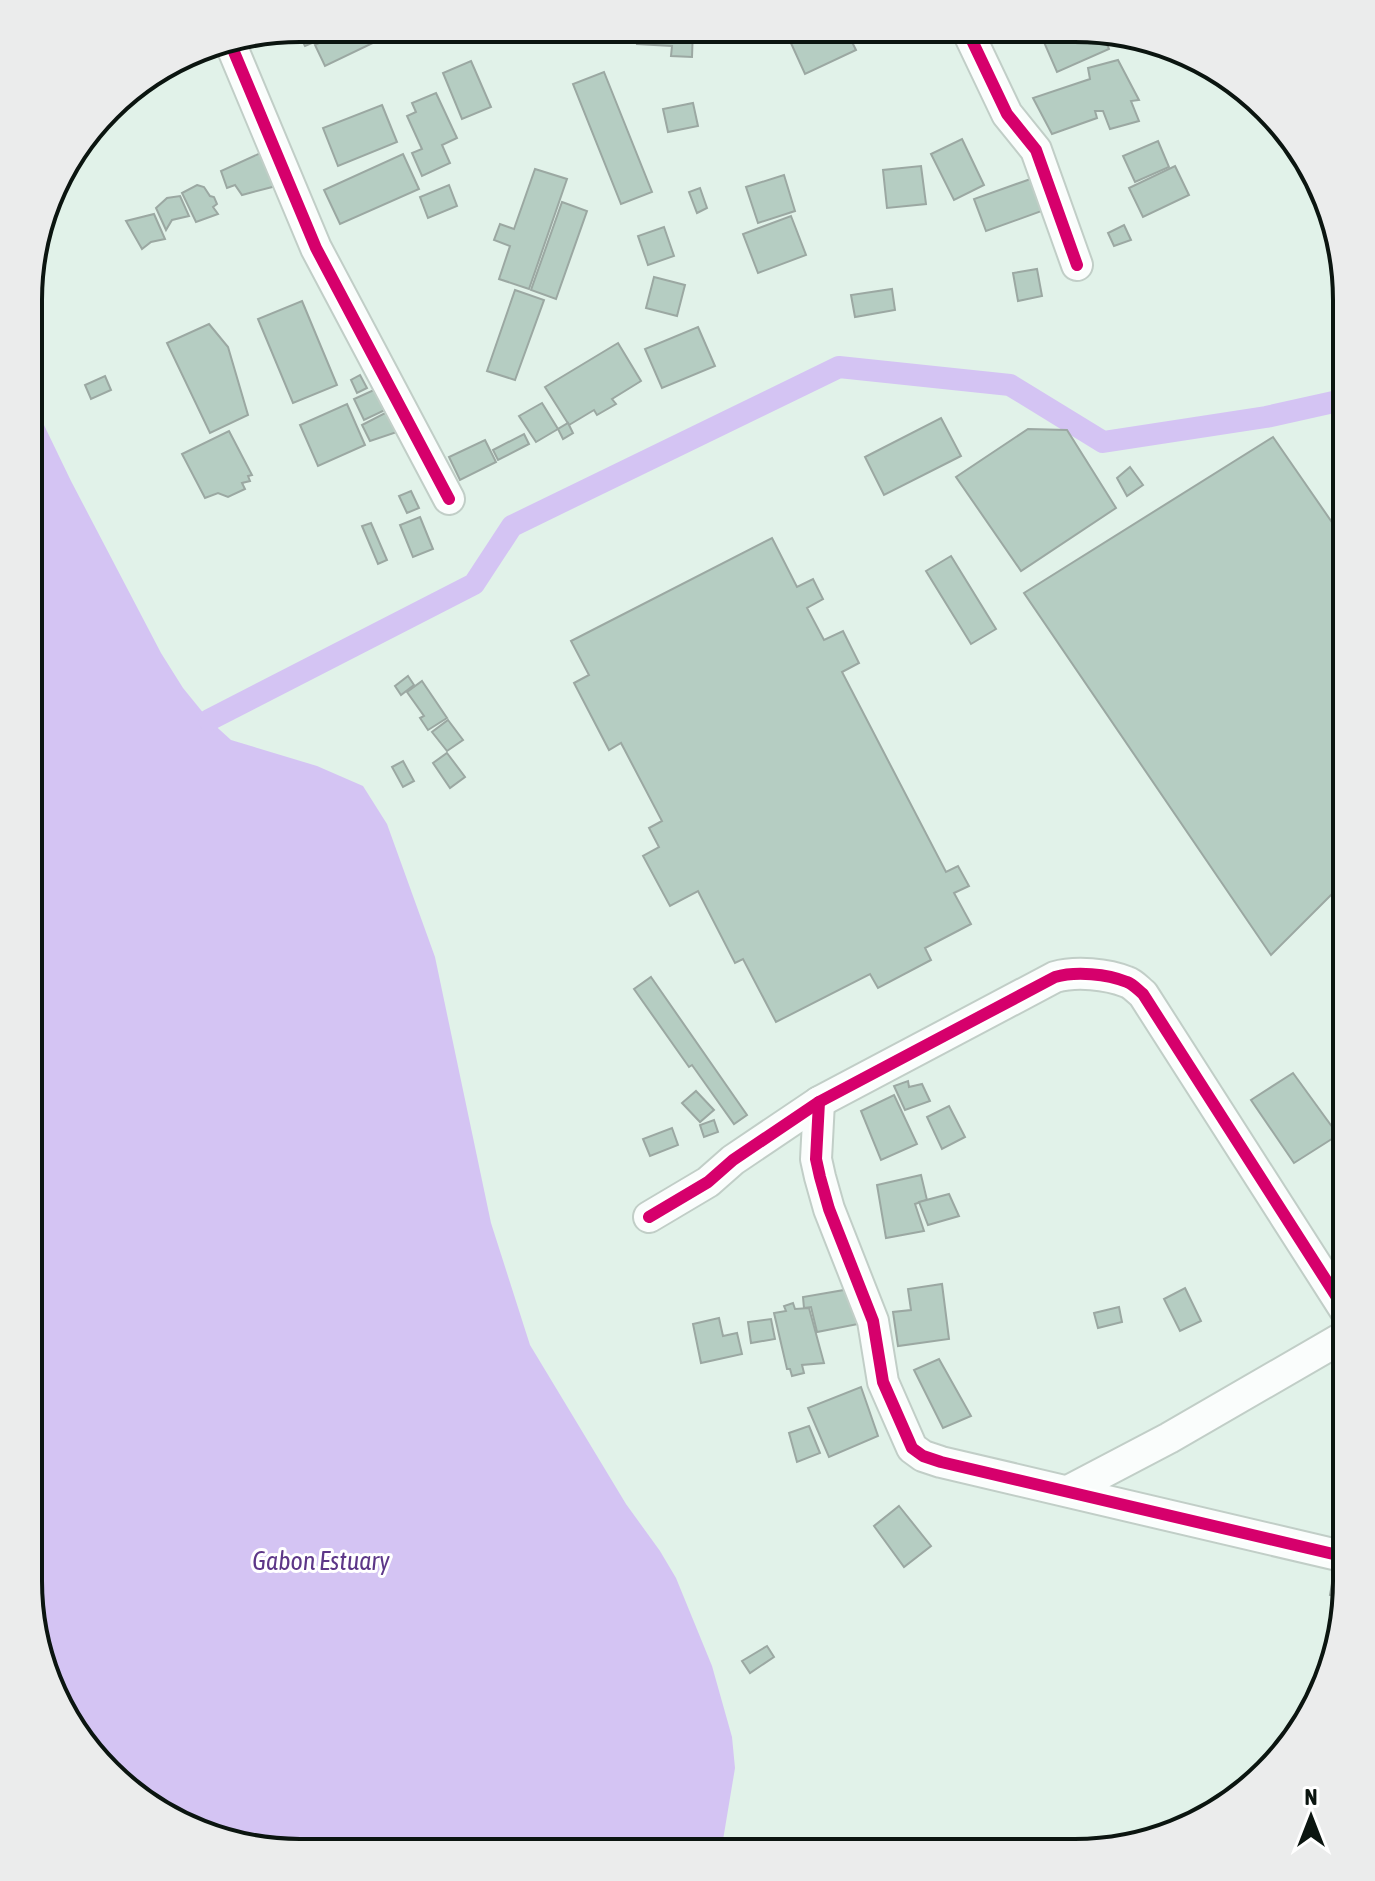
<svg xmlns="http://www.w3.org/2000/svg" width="1375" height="1881" font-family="'Asap Condensed',sans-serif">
<rect width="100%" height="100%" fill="#e1f2e9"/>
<!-- water -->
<polygon fill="#d4c4f3" points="30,396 71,481 161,653 183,688 209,720 231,740 317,766 363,786 387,824 435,957 491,1223 530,1345 626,1504 660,1551 676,1578 712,1666 732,1737 735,1768 721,1852 265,1851 149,1807 56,1702 28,1581"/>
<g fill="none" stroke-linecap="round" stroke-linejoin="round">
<!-- canal -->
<polyline stroke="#d4c4f3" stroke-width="22" points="209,720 474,584 512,526 839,367 1010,385 1103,442 1266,417 1347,399"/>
</g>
<!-- building -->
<g fill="#b5cdc2" stroke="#9ba8a2" stroke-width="2">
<polygon points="313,28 319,40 305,46 296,29"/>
<polygon points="317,28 373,28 379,40 325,66 315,45 323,41"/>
<polygon points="638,29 693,29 692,57 671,56 672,46 637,44"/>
<polygon points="815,30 846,30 856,50 805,74 790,41"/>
<polygon points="1046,30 1101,30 1109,49 1057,72 1040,33"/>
<polygon points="1118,60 1139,100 1131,101 1139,121 1110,129 1103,111 1095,111 1097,118 1052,134 1033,98 1090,79 1088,68"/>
<polygon points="471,61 491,107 462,119 443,73"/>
<polygon points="604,72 652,192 621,204 573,84"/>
<polygon points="436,93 457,138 442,145 450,163 422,176 412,153 422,149 407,116 416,112 412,103"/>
<polygon points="693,103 698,126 668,132 663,109"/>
<polygon points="382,105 397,142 338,166 323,128"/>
<polygon points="962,139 984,185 954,200 931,154"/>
<polygon points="1158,141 1169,167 1135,182 1123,156"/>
<polygon points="265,151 272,164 266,169 276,186 242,195 235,185 227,188 221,171"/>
<polygon points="403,154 419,189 340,224 324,190"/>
<polygon points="921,166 926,204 887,208 883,170"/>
<polygon points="1175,166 1189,195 1143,217 1129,188"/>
<polygon points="535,169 567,179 529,289 499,279 510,246 494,240 500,224 514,229"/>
<polygon points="784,175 795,211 758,223 746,187"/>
<polygon points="1039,176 1050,208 986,231 974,199"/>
<polygon points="197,185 204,187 210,196 214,197 217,204 213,207 218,214 196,222 182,193"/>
<polygon points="449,185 457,206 428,218 420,197"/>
<polygon points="700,188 707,208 697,213 689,192"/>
<polygon points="180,196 189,216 172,220 166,230 156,208 167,198"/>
<polygon points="562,202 587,211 556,299 531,290"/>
<polygon points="154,214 165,239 151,242 142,249 126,221"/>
<polygon points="791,216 806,255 758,273 743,234"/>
<polygon points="1124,225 1131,240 1114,246 1108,233"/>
<polygon points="664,227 674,256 648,265 638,236"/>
<polygon points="1037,269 1042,296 1018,301 1013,273"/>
<polygon points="654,277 685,285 677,316 646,308"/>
<polygon points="892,289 895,310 855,317 851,295"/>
<polygon points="515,290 544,300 515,380 487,371"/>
<polygon points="302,301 337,385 293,403 258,319"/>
<polygon points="209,324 228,347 248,415 210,433 167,343"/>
<polygon points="698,327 715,366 662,388 645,349"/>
<polygon points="618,343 641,381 612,399 616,404 597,415 594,410 569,425 545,387"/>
<polygon points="360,375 367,388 357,393 351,380"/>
<polygon points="105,376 111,390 91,399 85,385"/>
<polygon points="376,389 385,410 364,420 354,399"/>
<polygon points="542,403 558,429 536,442 519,416"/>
<polygon points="347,404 365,445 318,466 300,425"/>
<polygon points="387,412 397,432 370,441 362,425"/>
<polygon points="941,418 961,456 884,495 865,457"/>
<polygon points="568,423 573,433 563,439 558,429"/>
<polygon points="1028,429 1067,430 1116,508 1021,571 956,477"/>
<polygon points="229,431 252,475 248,476 250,481 242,483 245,489 228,497 218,493 205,498 182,454"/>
<polygon points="524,434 529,444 498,460 493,450"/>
<polygon points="1273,437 1347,544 1347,879 1271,955 1024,593"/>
<polygon points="485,440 496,462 460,480 449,457"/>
<polygon points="1130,467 1143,485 1127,496 1117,478"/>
<polygon points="411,491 419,508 407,513 399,496"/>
<polygon points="420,517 433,549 413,557 400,525"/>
<polygon points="371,523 387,560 378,564 362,526"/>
<polygon points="772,538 797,587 813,579 823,599 807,608 824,640 843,631 859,663 842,672 946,872 958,866 969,886 954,893 971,924 925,948 931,960 878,988 870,974 776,1022 743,959 735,963 698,891 670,906 643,856 659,847 649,828 662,821 621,743 609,750 574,683 589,675 571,641"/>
<polygon points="951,556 996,629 971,644 926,571"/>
<polygon points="408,676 414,685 401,695 395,686"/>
<polygon points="422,681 447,718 428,730 420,718 424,716 407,692"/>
<polygon points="448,720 463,740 447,751 432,732"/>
<polygon points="447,753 465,777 450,788 433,763"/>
<polygon points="403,761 414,781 403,787 392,767"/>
<polygon points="651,977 747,1115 734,1124 692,1065 689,1067 634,989"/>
<polygon points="1293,1073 1338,1135 1294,1163 1251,1100"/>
<polygon points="908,1081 909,1087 922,1084 930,1101 905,1110 894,1086"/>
<polygon points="696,1091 714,1110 700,1122 682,1103"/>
<polygon points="894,1095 917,1144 881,1160 861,1111"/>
<polygon points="949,1106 965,1137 942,1149 927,1117"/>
<polygon points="714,1120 718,1132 704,1137 700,1125"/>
<polygon points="672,1128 678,1145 650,1156 643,1139"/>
<polygon points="921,1175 927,1200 915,1204 924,1231 886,1238 877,1185"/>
<polygon points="949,1194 959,1216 928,1225 919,1202"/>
<polygon points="942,1284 949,1339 898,1346 893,1312 911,1310 908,1289"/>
<polygon points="1185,1288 1201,1321 1180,1331 1164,1299"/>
<polygon points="850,1289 858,1324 817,1332 811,1307 804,1308 803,1297"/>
<polygon points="793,1303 795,1309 809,1308 824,1363 802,1365 804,1373 792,1376 790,1369 787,1369 774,1313 786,1311 784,1306"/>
<polygon points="1119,1307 1122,1322 1098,1328 1094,1313"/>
<polygon points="719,1318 723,1336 737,1333 742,1354 701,1363 693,1324"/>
<polygon points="771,1319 775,1339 751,1343 748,1322"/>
<polygon points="939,1359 971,1416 943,1428 914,1370"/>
<polygon points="861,1387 878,1436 829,1457 808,1408"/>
<polygon points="809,1426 820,1453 797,1462 789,1433"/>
<polygon points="899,1506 931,1546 904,1567 874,1526"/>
<polygon points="1332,1584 1346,1587 1346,1599 1330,1595"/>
<polygon points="767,1646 774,1657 750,1673 742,1661"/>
</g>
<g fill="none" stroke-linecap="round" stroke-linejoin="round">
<!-- minor casing -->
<g stroke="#c1cec7" stroke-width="34">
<g id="minor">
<polyline points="967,30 1007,114 1036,150 1077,265"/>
<polyline points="229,40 316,248 449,499"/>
<polyline points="819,1102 816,1159 820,1177 829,1209 873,1321 883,1382 912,1448 923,1456 941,1462 1346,1557"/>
<path d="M649,1217L708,1182L733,1160L819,1102L1055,977C1076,971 1107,974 1127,982C1133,984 1138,990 1143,994L1347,1313"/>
<polyline points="1068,1491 1169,1438 1347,1335"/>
</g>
</g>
<!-- minor -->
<use href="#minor" stroke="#fafdfc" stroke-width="30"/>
<!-- cycleway casing -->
<g stroke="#fff" stroke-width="17">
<g id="cycleway">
<polyline points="967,30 1007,114 1036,150 1077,265"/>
<polyline points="229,40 316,248 449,499"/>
<polyline points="819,1102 816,1159 820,1177 829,1209 873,1321 883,1382 912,1448 923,1456 941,1462 1346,1557"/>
<path d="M649,1217L708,1182L733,1160L819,1102L1055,977C1076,971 1107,974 1127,982C1133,984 1138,990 1143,994L1347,1313"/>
</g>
</g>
<!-- cycleway -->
<use href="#cycleway" stroke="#d6006c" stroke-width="12"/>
</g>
<g text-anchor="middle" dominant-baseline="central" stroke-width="6" stroke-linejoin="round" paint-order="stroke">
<!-- water labels -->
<g font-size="26" font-style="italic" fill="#5d3788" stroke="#fff">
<text x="321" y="1561">Gabon Estuary</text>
</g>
</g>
<!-- crop -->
<path d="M0 0H1375V1881H0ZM300 42H1075A258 258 0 0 1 1333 300V1581A258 258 0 0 1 1075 1839H300A258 258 0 0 1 42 1581V300A258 258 0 0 1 300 42Z" fill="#ebecec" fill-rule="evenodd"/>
<path fill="none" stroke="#0b1510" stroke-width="4" d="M300 42H1075A258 258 0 0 1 1333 300V1581A258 258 0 0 1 1075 1839H300A258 258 0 0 1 42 1581V300A258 258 0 0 1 300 42Z"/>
<!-- north arrow -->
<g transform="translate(1311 1817)" stroke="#ffffff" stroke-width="6" paint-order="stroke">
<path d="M0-6L14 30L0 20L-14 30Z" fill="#0b1510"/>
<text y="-12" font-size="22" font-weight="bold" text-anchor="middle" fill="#0b1510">N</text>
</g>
</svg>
